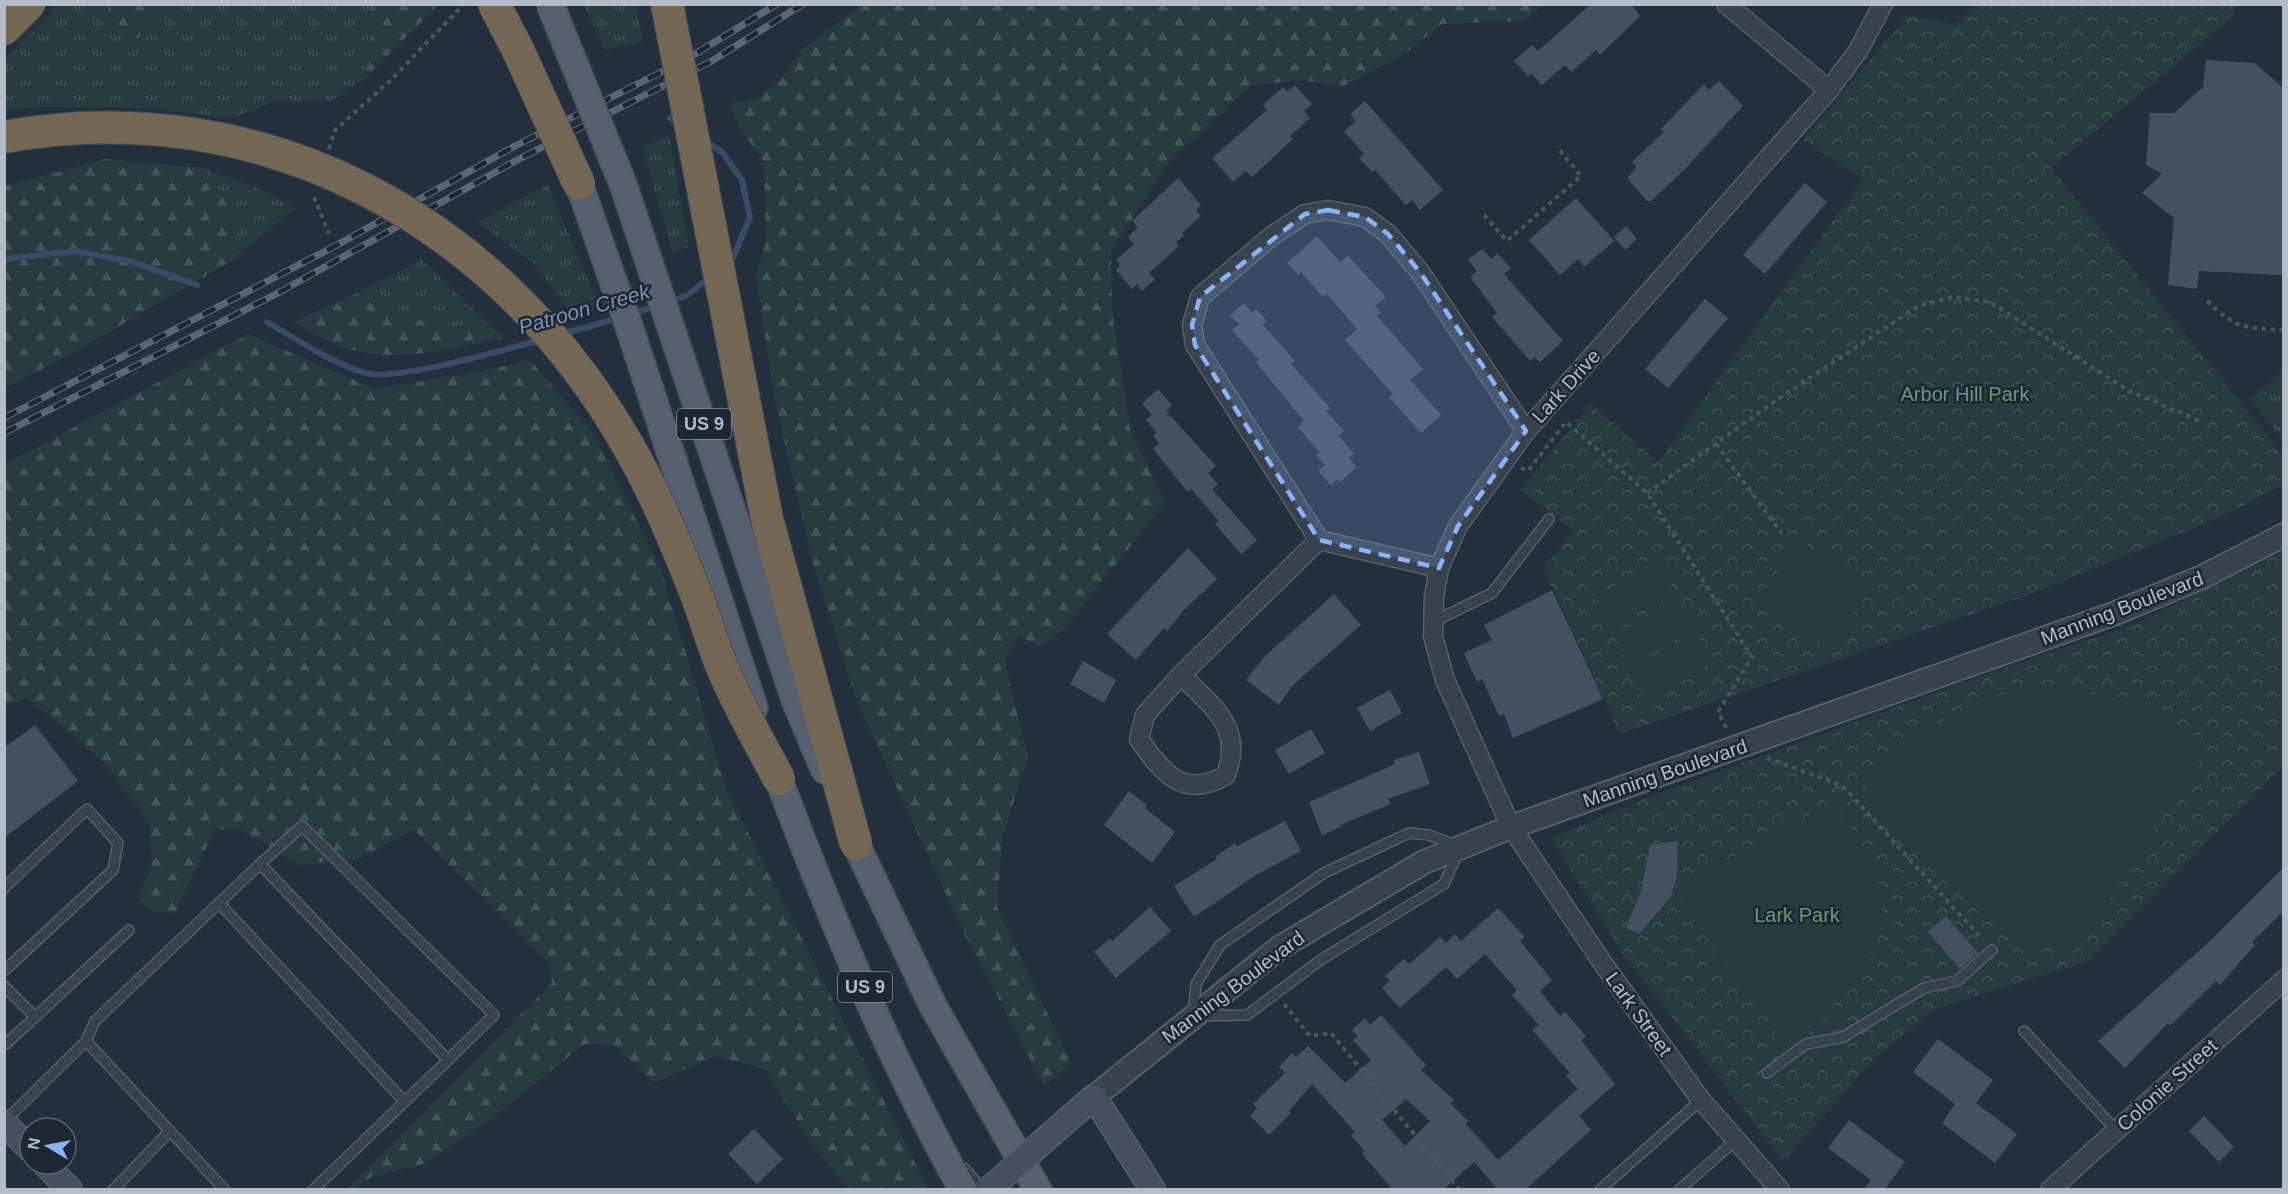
<svg xmlns="http://www.w3.org/2000/svg" width="2288" height="1194" font-family="Arial,sans-serif">
<defs>
<pattern id="grass-tufts" width="24" height="20" patternUnits="userSpaceOnUse" patternTransform="scale(1.5)"><rect width="24" height="20" fill="#263c3f"/><path d="M3 7l-1-3M5 7V3M7 7l1-3M15 17l-1-3M17 17v-4M19 17l1-3" fill="none" stroke="#435659"/></pattern>
<pattern id="forest-firs" width="22" height="20" patternUnits="userSpaceOnUse" patternTransform="scale(1.5)"><rect width="22" height="20" fill="#263c3f"/><path d="M5 1l3.5 6h-7zM16 11l3.5 6h-7z" fill="#435659"/></pattern>
<pattern id="park-crowns" width="20" height="18" patternUnits="userSpaceOnUse" patternTransform="scale(1.5)"><rect width="20" height="18" fill="#263c3f"/><path d="M2 6a3 3 0 1 1 6 0M12 15a3 3 0 1 1 6 0" fill="none" stroke="#435659"/></pattern>
</defs>
<rect width="100%" height="100%" fill="#242f3e"/>
<!-- grass -->
<g fill="url(#grass-tufts)">
<polygon points="55,5 108,5 108,32 138,38 165,5 371,5 373,29 367,77 332,101 274,102 231,118 148,108 43,107 5,111 5,58 48,16"/>
<polygon points="584,5 636,5 643,42 605,50"/>
<polygon points="669,135 689,247 673,253 642,147"/>
<polygon points="203,168 255,187 295,208 231,261 226,199"/>
<polygon points="548,185 600,308 573,315 533,263 477,222"/>
<polygon points="422,260 503,338 467,327 398,317 358,293"/>
<polygon points="2283,370 2283,440 2251,400"/>
</g>
<!-- forest -->
<g fill="url(#forest-firs)">
<polygon points="862,4 1542,5 1525,21 1442,24 1406,53 1342,87 1302,80 1251,85 1171,160 1111,251 1112,309 1130,428 1165,503 1062,631 1040,647 1019,636 1005,662 1028,757 1002,838 997,907 1071,1063 1044,1086 959,923 858,704 812,561 774,396 756,276 766,241 764,161 741,131 728,103 758,98 779,82 801,50"/>
<polygon points="108,5 108,4 165,5 138,38 108,32"/>
<polygon points="371,5 438,5 367,77 373,29"/>
<polygon points="105,159 203,168 226,199 231,261 71,354 5,388 5,186"/>
<path d="M358,293L398,317L467,327L503,338C452,348 398,364 347,349C329,343 310,331 293,322Z"/>
<polygon points="248,334 375,389 483,371 530,360 593,433 661,569 727,791 929,1190 848,1189 811,1143 765,1069 715,1056 654,1083 614,1045 584,1044 490,1120 424,1164 373,1176 353,1189 347,1189 552,983 550,964 413,829 361,858 300,865 243,831 215,829 175,913 151,911 137,897 152,866 150,824 102,760 28,698 5,706 5,464"/>
</g>
<!-- park -->
<g fill="url(#park-crowns)">
<polygon points="1977,5 2237,5 2234,16 2051,168 2283,455 2283,485 2230,513 2034,593 1620,734 1543,568 1574,531 1520,490 1591,404 1658,462 1863,179 1803,140 1907,16 1956,24"/>
<polygon points="2283,552 2283,766 2089,961 1935,1009 1876,1057 1783,1161 1620,950 1551,838 1649,797 1979,677 2135,624"/>
</g>
<!-- pitch -->
<g fill="#263c3f">
<polygon points="1798,540 1870,588 1831,648 1758,600"/>
<polygon points="1659,562 1675,592 1610,627 1594,597"/>
<polygon points="1678,600 1694,629 1628,664 1613,634"/>
<polygon points="1696,634 1712,664 1647,699 1631,669"/>
<polygon points="2056,688 2123,699 2158,711 2208,744 2083,941 2030,948 1859,797 1904,746 1952,715 2007,693"/>
<polygon points="1831,805 1849,825 1867,853 1884,899 1873,949 1856,982 1802,1038 1788,1047 1682,904 1687,884 1699,875"/>
</g>
<g fill="none" stroke-linecap="round" stroke-linejoin="round">
<!-- stream -->
<g stroke="#394c67" stroke-width="6">
<polyline points="670,118 680,125"/>
<polyline points="704,140 722,152 742,180 750,217 733,258 727,262"/>
<polyline points="4,259 75,251 133,262 197,285"/>
<polyline points="668,302 686,296 710,277"/>
<polyline points="631,314 656,306"/>
<path d="M267,322C298,340 330,362 365,373C395,382 506,349 541,340"/>
<polyline points="559,335 619,318"/>
</g>
</g>
<!-- building -->
<g fill="#455162" fill-rule="evenodd">
<polygon points="1591,4 1631,4 1640,16 1600,55 1596,50 1571,72 1565,65 1542,85 1531,73 1528,76 1514,61 1532,45 1538,51"/>
<polygon points="2206,60 2255,63 2283,88 2283,275 2199,271 2197,289 2168,285 2174,218 2142,193 2162,174 2146,165 2150,113 2174,113 2203,87"/>
<polygon points="1719,81 1743,106 1684,170 1651,201 1647,201 1627,178 1637,167 1632,162 1664,132 1661,129 1704,84 1709,90"/>
<polygon points="1295,85 1312,104 1304,111 1310,118 1290,136 1293,139 1252,177 1246,171 1233,182 1212,158 1267,110 1263,105 1283,87 1287,92"/>
<polygon points="1365,101 1443,190 1420,210 1412,200 1406,205 1375,170 1372,172 1359,158 1364,154 1344,131 1356,121 1350,114"/>
<polygon points="1178,178 1201,205 1196,210 1201,216 1182,233 1184,235 1176,242 1179,246 1149,273 1155,279 1142,291 1137,284 1132,289 1116,270 1120,266 1116,260 1134,244 1128,237 1138,227 1132,221"/>
<polygon points="1805,183 1827,202 1765,274 1743,255"/>
<polygon points="1576,198 1614,241 1584,267 1578,259 1560,275 1529,240"/>
<polygon points="1626,226 1637,239 1625,250 1614,237"/>
<polygon points="1317,236 1340,262 1348,256 1386,297 1375,306 1381,313 1377,316 1423,369 1410,380 1441,415 1421,433 1389,397 1393,394 1345,340 1357,329 1327,294 1323,297 1301,272 1298,275 1287,263"/>
<polygon points="1482,249 1491,259 1497,253 1511,268 1504,274 1563,341 1540,362 1535,357 1530,361 1492,317 1497,313 1470,277 1477,271 1468,260"/>
<polygon points="1705,299 1728,318 1668,388 1645,369"/>
<polygon points="1244,303 1252,313 1256,309 1267,321 1263,325 1295,361 1291,364 1330,408 1326,411 1344,431 1339,436 1354,454 1349,458 1357,467 1340,482 1337,479 1331,485 1318,471 1325,465 1316,455 1319,452 1298,427 1304,421 1256,362 1259,360 1232,330 1239,324 1230,315"/>
<polygon points="1158,389 1172,405 1166,411 1216,466 1208,473 1218,484 1212,489 1257,540 1241,554 1215,524 1219,521 1191,489 1187,491 1153,449 1159,443 1153,436 1157,433 1146,420 1152,415 1142,403"/>
<polygon points="1188,548 1217,579 1184,610 1167,631 1164,628 1136,660 1107,634"/>
<polygon points="1552,590 1603,699 1513,738 1504,714 1499,716 1482,679 1477,682 1464,653 1492,640 1484,625"/>
<polygon points="1334,594 1361,625 1293,685 1279,705 1246,680 1263,658"/>
<polygon points="1083,661 1116,680 1104,703 1070,684"/>
<polygon points="1390,690 1402,713 1370,731 1357,708"/>
<polygon points="35,725 78,781 4,838 4,748"/>
<polygon points="1311,729 1325,753 1289,774 1275,750"/>
<polygon points="1419,752 1430,784 1388,799 1391,804 1340,825 1341,827 1322,835 1309,802 1395,764 1394,760"/>
<polygon points="1129,791 1147,805 1145,808 1175,832 1152,863 1104,825"/>
<polygon points="1285,821 1301,851 1256,875 1194,917 1174,886 1217,859 1215,857 1235,843 1237,846"/>
<polygon points="1678,841 1677,875 1671,897 1639,934 1626,928 1641,891 1650,845"/>
<polygon points="2283,868 2283,912 2252,942 2255,945 2220,985 2216,981 2170,1026 2168,1023 2125,1068 2098,1041 2210,941"/>
<polygon points="1150,907 1171,931 1116,978 1094,952 1110,939 1112,941"/>
<path d="M1498,908L1525,937L1520,941L1552,980L1540,991L1560,1016L1565,1012L1586,1036L1581,1040L1615,1084L1579,1116L1591,1130L1525,1190H1498L1474,1162L1443,1190H1393L1362,1154L1365,1152L1351,1135L1355,1132L1312,1084L1289,1111L1291,1113L1269,1135L1250,1116L1257,1109L1253,1104L1285,1073L1279,1067L1292,1053L1296,1057L1308,1046L1345,1083L1371,1060L1353,1040L1358,1036L1352,1030L1365,1018L1370,1025L1381,1015L1426,1065L1421,1070L1454,1100L1451,1104L1468,1121L1466,1124L1498,1160L1578,1089L1566,1076L1570,1073L1532,1030L1539,1025L1512,995L1517,990L1485,954L1457,979L1446,967L1400,1008L1382,988L1390,981L1385,976L1404,959L1409,964L1440,937L1446,943L1455,934L1461,941ZM1406,1099L1430,1121L1405,1146L1382,1120Z"/>
<polygon points="1946,916 1978,953 1960,969 1928,932"/>
<polygon points="1938,1039 1993,1080 1976,1103 2017,1134 1995,1163 1942,1123 1955,1104 1913,1072"/>
<polygon points="2204,1116 2234,1147 2219,1162 2189,1131"/>
<polygon points="1849,1120 1905,1162 1884,1190 1864,1190 1871,1180 1828,1148"/>
<polygon points="754,1129 783,1159 757,1184 728,1154"/>
</g>
<g fill="none" stroke-linecap="round" stroke-linejoin="round">
<!-- service casing -->
<g stroke="#565f6c" stroke-width="12">
<g id="service">
<polyline points="1433,622 1492,593 1549,519"/>
<polygon points="1409,833 1429,835 1460,847 1444,884 1322,959 1247,1015 1193,1016 1196,984 1220,945 1324,873"/>
<polyline points="260,864 302,826 494,1015 448,1060"/>
<polyline points="4,888 87,809 118,843 113,870 4,971"/>
<polyline points="219,903 404,1101"/>
<polyline points="4,986 35,1017"/>
<polyline points="2024,1031 2116,1130"/>
<polyline points="86,1041 225,1190"/>
<polyline points="6,1044 129,930"/>
<polyline points="1767,1073 1806,1044 1843,1037 1924,988 1957,981 1992,950"/>
<polyline points="4,1122 86,1041 95,1021 260,864 448,1060 313,1190"/>
<polyline points="964,1168 983,1190"/>
<polyline points="113,1190 170,1131"/>
<polyline points="1600,1190 1701,1100"/>
<polyline points="1679,1190 1736,1140"/>
</g>
</g>
<!-- minor casing -->
<g stroke="#565f6c" stroke-width="21">
<g id="minor">
<polyline points="1726,4 1829,90"/>
<polyline points="1439,568 1319,540 1195,345 1192,325 1200,297 1273,235 1305,214 1328,210 1365,217 1388,234 1420,272 1526,431"/>
<path d="M1181,675C1212,707 1244,726 1226,775C1184,800 1162,773 1139,739L1145,715Z"/>
<polyline points="1181,675 1319,540"/>
<polyline points="1780,1190 1701,1100 1604,965 1511,827 1445,680 1433,636 1434,597 1439,568 1458,526 1526,431 1829,90 1858,51 1883,4"/>
<polyline points="2050,1190 2284,980"/>
</g>
</g>
<!-- tertiary casing -->
<g stroke="#565f6c" stroke-width="26">
<polyline id="tertiary" points="1094,1097 1279,948 1424,862 1511,827 2116,613 2202,577 2284,535"/>
</g>
<!-- secondary casing -->
<g stroke="#565f6c" stroke-width="27">
<g id="secondary">
<polyline points="1073,1115 1094,1097 1153,1190"/>
<polyline points="4,1123 30,1149"/>
<polyline points="45,1164 70,1190"/>
</g>
</g>
<!-- primary casing -->
<g stroke="#414a57" stroke-width="30">
<g id="primary">
<polyline points="579,184 629,326 754,708"/>
<path d="M772,761C825,905 888,1056 963,1190"/>
<polyline points="856,844 933,1006 1038,1190"/>
</g>
</g>
<!-- motorway casing -->
<g stroke="#434c59" stroke-width="34">
<polyline id="motorway" points="4,29 29,4"/>
</g>
<!-- path -->
<g stroke="#44595c" stroke-width="4" stroke-dasharray="4.5 4.5" stroke-linecap="butt">
<polyline points="329,149 335,130 391,80 464,4"/>
<polyline points="314,197 329,234"/>
<polyline points="1484,215 1507,241 1581,176 1558,148"/>
<path d="M2207,301C2237,329 2243,328 2284,330"/>
<polyline points="1716,444 1782,534"/>
<polyline points="1521,468 1528,471 1566,422 1647,493 1752,657 1718,712 1727,729"/>
<polyline points="1647,493 1778,399 1918,306 1954,297 1990,302 2129,391 2200,421"/>
<polyline points="1767,758 1843,786 1983,940"/>
<polyline points="1284,1004 1310,1036 1331,1033 1460,1190"/>
</g>
<!-- service -->
<use href="#service" stroke="#38414e" stroke-width="9"/>
<!-- minor -->
<use href="#minor" stroke="#38414e" stroke-width="18"/>
<!-- tertiary -->
<use href="#tertiary" stroke="#38414e" stroke-width="22"/>
<!-- secondary -->
<use href="#secondary" stroke="#465061" stroke-width="24"/>
<!-- primary -->
<use href="#primary" stroke="#56606e" stroke-width="27"/>
<!-- motorway -->
<use href="#motorway" stroke="#746855" stroke-width="32"/>
<!-- rail casing -->
<g stroke="#5a6575" stroke-width="7">
<g id="rail">
<polyline points="4,418 337,245 515,146 687,59 777,4"/>
<polyline points="4,433 278,293 519,159 710,62 803,4"/>
</g>
</g>
<!-- rail -->
<use href="#rail" stroke="#1d2633" stroke-width="4.5" stroke-dasharray="14" stroke-linecap="butt"/>
<!-- secondary-bridge casing -->
<g stroke="#565f6c" stroke-width="27" stroke-linecap="butt">
<polyline id="secondary-bridge" points="988,1190 1073,1115"/>
</g>
<!-- primary-bridge casing -->
<g stroke="#414a57" stroke-width="30" stroke-linecap="butt">
<polyline id="primary-bridge" points="550,4 623,184 795,700 825,771"/>
</g>
<!-- motorway-bridge casing -->
<g stroke="#434c59" stroke-width="34" stroke-linecap="butt">
<g id="motorway-bridge">
<polyline points="494,4 518,50 579,184"/>
<polyline points="667,4 767,519 856,844"/>
<path d="M4,137C262,90 500,221 627,444C654,490 675,541 695,591C705,616 712,644 723,669C739,707 760,743 779,779"/>
</g>
</g>
<!-- secondary-bridge -->
<use href="#secondary-bridge" stroke="#465061" stroke-width="24"/>
<!-- primary-bridge -->
<use href="#primary-bridge" stroke="#56606e" stroke-width="27"/>
<!-- motorway-bridge -->
<use href="#motorway-bridge" stroke="#746855" stroke-width="32"/>
</g>
<!-- marked area -->
<path fill="#8ab4f8" fill-opacity="0.2" stroke="#8ab4f8" stroke-width="4.5" stroke-dasharray="12 8" stroke-linejoin="round" d="M1328,210L1365,217L1388,234L1420,272L1526,431L1458,526L1439,568L1319,540L1195,345L1192,325L1200,297L1305,214Z"/>
<g text-anchor="middle" dominant-baseline="central" stroke-width="5" stroke-linejoin="round" paint-order="stroke">
<!-- shield labels -->
<g fill="#1d2633" stroke="#878f9c" stroke-width="1.5">
<rect x="677" y="409" width="54" height="30" rx="4.5"/>
<rect x="838" y="972" width="54" height="30" rx="4.5"/>
</g>
<g font-size="18" font-weight="bold" fill="#b4bcc9">
<text x="704" y="424">US 9</text>
<text x="865" y="987">US 9</text>
</g>
<!-- street labels -->
<g font-size="20" fill="#b4bcc9" stroke="#1d2633">
<text transform="translate(1566 386) rotate(-48)">Lark Drive</text>
<text transform="translate(2122 608) rotate(-21)">Manning Boulevard</text>
<text transform="translate(1665 773) rotate(-19)">Manning Boulevard</text>
<text transform="translate(1233 987) rotate(-37)">Manning Boulevard</text>
<text transform="translate(1639 1014) rotate(54)">Lark Street</text>
<text transform="translate(2167 1085) rotate(-42)">Colonie Street</text>
</g>
<!-- park labels -->
<g font-size="20" fill="#6b9a76" stroke="#1d2633">
<text x="1965" y="394">Arbor Hill Park</text>
<text x="1797" y="915">Lark Park</text>
</g>
<!-- water labels -->
<g font-size="21" font-style="italic" fill="#7c92b1" stroke="#1d2633">
<text transform="translate(584 309) rotate(-16)">Patroon Creek</text>
</g>
</g>
<!-- border -->
<rect width="2288" height="1194" fill="none" stroke="#b4bcc9" stroke-width="12"/>
<!-- north arrow -->
<g transform="translate(48 1146) rotate(280)"><circle r="28" fill="#1d2633" stroke="#59626f" stroke-width="1.5"/>
<path d="M0-4.5L10 22L0 15L-10 22Z" fill="#8ab4f8"/>
<text y="-9" font-size="16" font-weight="bold" text-anchor="middle" fill="#b4bcc9">N</text>
</g>
</svg>
